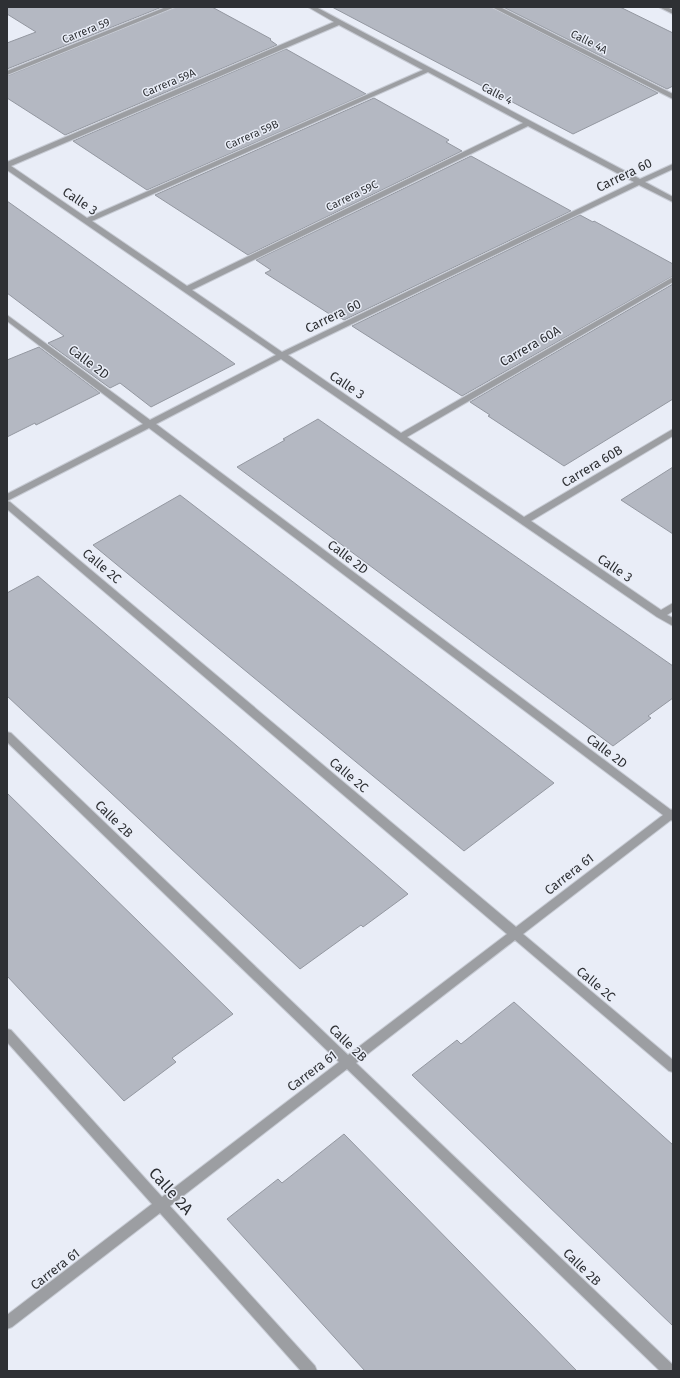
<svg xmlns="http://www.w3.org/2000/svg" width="680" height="1378" font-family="'Fira Sans',sans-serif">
<rect width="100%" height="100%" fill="#e9edf7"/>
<!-- building -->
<g fill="#b4b8c2" stroke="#9498a1">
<polygon points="7,7 162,7 7,69 7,43 36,32 7,14"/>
<polygon points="176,7 212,7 271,39 270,40 277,45 65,135 7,98 7,76"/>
<polygon points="332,7 491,7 658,93 573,134"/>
<polygon points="503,7 620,7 673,33 673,86 667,89"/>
<polygon points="286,49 366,94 147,190 73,141"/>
<polygon points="374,98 449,140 446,142 462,151 248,255 155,195"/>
<polygon points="471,156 571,211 344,320 334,314 331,315 265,273 271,270 256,260"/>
<polygon points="7,201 55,235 235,364 151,407 120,383 110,388 48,343 64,336 7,293"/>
<polygon points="580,215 593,222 594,221 673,264 673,276 462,396 352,326"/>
<polygon points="673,284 673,399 564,466 488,416 490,415 470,402"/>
<polygon points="39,347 100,393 36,425 35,423 7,437 7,360"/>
<polygon points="318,419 673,666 673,698 648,716 651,718 613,746 237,467 285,440 283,439"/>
<polygon points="673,467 673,534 621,500"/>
<polygon points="180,495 431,688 554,783 464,851 93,545"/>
<polygon points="38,576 237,746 408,894 363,927 361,925 300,969 7,696 7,593"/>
<polygon points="7,793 233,1014 172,1058 176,1062 124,1101 7,976"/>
<polygon points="514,1002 673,1145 673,1326 412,1075 457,1040 461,1044"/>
<polygon points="344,1134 577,1371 365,1371 227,1219 278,1179 282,1183"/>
</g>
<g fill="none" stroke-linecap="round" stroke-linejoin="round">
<!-- street casing -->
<g stroke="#c7cbd4" stroke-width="2">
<g id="street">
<polygon points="166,7 175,7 7,75 7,71"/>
<path d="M308,7H316L342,21L640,179L673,164V169L645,182L673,197V202L639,185L288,355L401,433L673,277V282L407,437L524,517L673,429V436L531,521L661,610L673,603V611L667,615L673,618V626L657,617L281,359L156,424L671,810L673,809V821L671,820L523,934L673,1060V1072L669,1071L515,940L356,1063L673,1365V1371H660L347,1069L170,1206L315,1366L317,1371H301L160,1213L12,1327L7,1329V1315L152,1204L7,1042V1029L11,1030L162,1197L339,1062L7,742V732L11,733L348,1055L507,934L7,509V501L10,502L516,927L663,815L149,428L7,501V494L143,424L7,321V315L150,420L276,355L7,170V162L334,22ZM339,25L423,70L87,218L11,166ZM428,72L523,123L187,286L92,221ZM528,126L634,182L282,352L192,290Z"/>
<polygon points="492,7 500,7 673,94 673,99"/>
<polygon points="659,7 667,7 673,10 673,14"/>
</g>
</g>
<!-- street -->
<use href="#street" fill="#9c9ea2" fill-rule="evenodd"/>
</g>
<g text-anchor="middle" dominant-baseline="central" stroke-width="3" stroke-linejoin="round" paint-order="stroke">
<!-- far-street labels -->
<g font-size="11" fill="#2e3034" stroke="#e9edf7">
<text transform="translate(86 31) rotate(-22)">Carrera 59</text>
<text transform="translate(589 42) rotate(27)">Calle 4A</text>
<text transform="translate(169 83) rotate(-23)">Carrera 59A</text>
<text transform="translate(497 94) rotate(28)">Calle 4</text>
<text transform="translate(252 135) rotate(-24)">Carrera 59B</text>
<text transform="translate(352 196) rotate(-26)">Carrera 59C</text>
</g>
<!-- street labels -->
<g font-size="13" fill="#2e3034" stroke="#e9edf7">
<text transform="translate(624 175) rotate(-26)">Carrera 60</text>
<text transform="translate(80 201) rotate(34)">Calle 3</text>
<text transform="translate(333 316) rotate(-26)">Carrera 60</text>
<text transform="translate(530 346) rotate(-30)">Carrera 60A</text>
<text transform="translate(89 362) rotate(37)">Calle 2D</text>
<text transform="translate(347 385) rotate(34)">Calle 3</text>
<text transform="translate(592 466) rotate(-31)">Carrera 60B</text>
<text transform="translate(348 557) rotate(37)">Calle 2D</text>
<text transform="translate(102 566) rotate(40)">Calle 2C</text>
<text transform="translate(615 568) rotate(34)">Calle 3</text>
<text transform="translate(607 751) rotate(37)">Calle 2D</text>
<text transform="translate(349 775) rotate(40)">Calle 2C</text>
<text transform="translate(114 819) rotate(44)">Calle 2B</text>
<text transform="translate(569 874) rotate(-38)">Carrera 61</text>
<text transform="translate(596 984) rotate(40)">Calle 2C</text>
<text transform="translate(348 1043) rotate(44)">Calle 2B</text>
<text transform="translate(312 1071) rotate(-37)">Carrera 61</text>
<text transform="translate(582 1267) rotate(44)">Calle 2B</text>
<text transform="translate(55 1269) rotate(-38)">Carrera 61</text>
</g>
<!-- near-street labels -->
<g font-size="16" fill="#2e3034" stroke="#e9edf7">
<text transform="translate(171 1191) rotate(48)">Calle 2A</text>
</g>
</g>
<!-- border -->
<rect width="680" height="1378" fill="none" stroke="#2e3034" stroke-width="16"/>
</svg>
